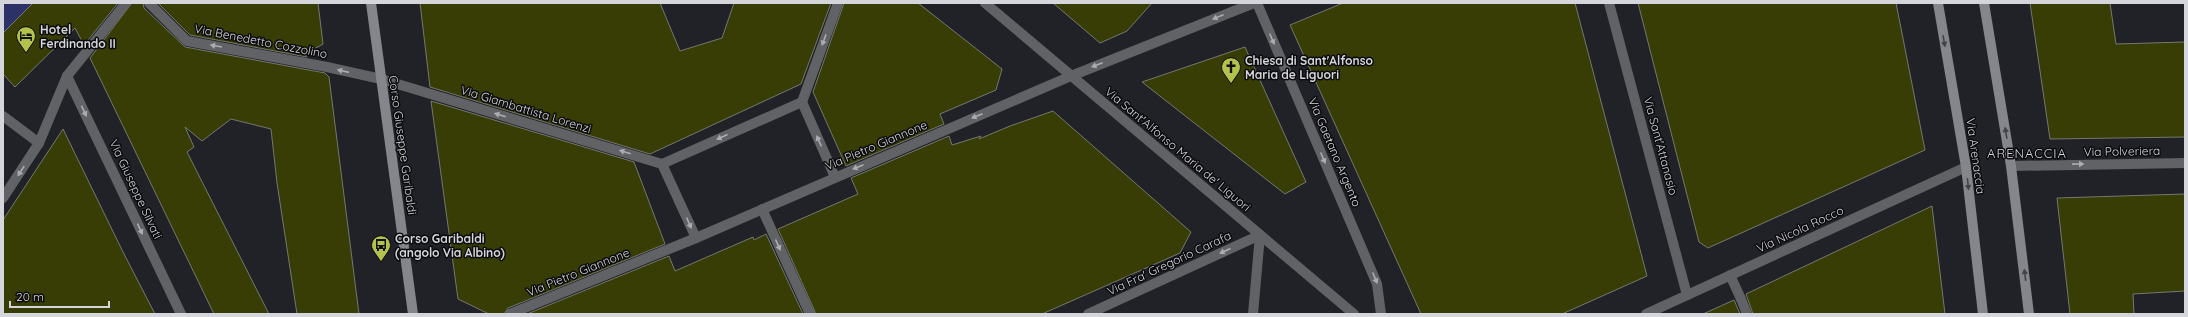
<svg xmlns="http://www.w3.org/2000/svg" width="2188" height="317" font-family="Quicksand,sans-serif">
<rect width="100%" height="100%" fill="#202228"/>
<!-- green -->
<polygon fill="#2c3268" points="3,3 33,3 3,33"/>
<!-- building -->
<g fill="#373d04" stroke="#76786f">
<polygon points="33,3 118,3 84,45 75,28 15,87 3,74 3,33"/>
<polygon points="132,3 143,3 144,8 185,47 325,73 329,77 359,314 297,314 277,183 271,129 231,119 202,141 185,127 194,147 187,152 269,314 214,314 90,58"/>
<polygon points="158,3 318,3 323,44 305,54 307,57 190,35"/>
<polygon points="420,3 660,3 680,51 722,38 734,3 831,3 801,84 650,154 430,87"/>
<polygon points="844,3 918,3 1002,69 996,90 940,114 944,124 846,166 813,92"/>
<polygon points="1053,3 1152,3 1127,31 1100,43"/>
<polygon points="1343,3 1575,3 1647,276 1562,314 1421,314 1290,25"/>
<polygon points="1638,3 1896,3 1925,150 1708,248 1699,242"/>
<polygon points="2030,3 2110,3 2116,44 2185,42 2185,137 2050,139"/>
<polygon points="1245,47 1306,182 1285,194 1142,82"/>
<polygon points="431,101 634,162 665,244 508,308 504,314 489,314 458,299"/>
<polygon points="1053,111 1191,232 1180,253 1042,314 816,314 778,229 858,194 851,178 949,136 952,145 981,136 979,139 1010,126"/>
<polygon points="63,129 123,252 155,314 3,314 3,220"/>
<polygon points="2185,194 2185,291 2133,294 2134,314 2070,314 2057,198"/>
<polygon points="1932,206 1945,314 1753,314 1746,294"/>
<polygon points="766,234 803,314 527,314 669,256 675,271 753,237 754,240"/>
<polygon points="1734,300 1740,314 1703,314"/>
</g>
<g fill="none" stroke-linecap="round" stroke-linejoin="round">
<!-- service -->
<polyline stroke="#616265" stroke-width="10" points="1741,299 1747,314"/>
<!-- pedestrian -->
<polyline stroke="#616265" stroke-width="10" points="1730,275 1741,299"/>
<!-- minor -->
<g stroke="#616265" stroke-width="10">
<polyline points="149,3 187,41 327,67 381,79 662,164"/>
<polyline points="985,3 1354,314"/>
<polyline points="1257,3 1377,284 1381,314"/>
<polyline points="1609,3 1687,295"/>
<polyline points="67,76 181,314"/>
<polyline points="802,102 838,3"/>
<polyline points="3,116 39,143"/>
<polyline points="2011,166 2185,163"/>
<polyline points="3,198 39,143 67,76 126,3"/>
<polyline points="762,209 810,314"/>
<polyline points="696,238 662,164 802,102 835,177"/>
<polyline points="510,314 696,238 1071,76 1254,3"/>
<polyline points="1088,314 1260,235"/>
<polyline points="1253,314 1260,235"/>
<polyline points="1646,314 1966,167"/>
</g>
<!-- secondary -->
<g stroke="#85868c" stroke-width="10">
<polyline points="371,3 413,314"/>
<polyline points="1938,3 1966,167 1983,314"/>
<polyline points="1984,3 2011,166 2029,314"/>
</g>
</g>
<!-- one-way arrows -->
<defs><path id="oneway-solid" d="M-6-.8H1V-3.2L6.5 0L1 3.2V.8H-6Z"/></defs>
<g fill="#acadb2">
<use href="#oneway-solid" transform="translate(1218 17) rotate(158)"/>
<use href="#oneway-solid" transform="translate(1272 39) rotate(67)"/>
<use href="#oneway-solid" transform="translate(824 40) rotate(110)"/>
<use href="#oneway-solid" transform="translate(216 46) rotate(-170)"/>
<use href="#oneway-solid" transform="translate(1097 65) rotate(159)"/>
<use href="#oneway-solid" transform="translate(343 71) rotate(-167)"/>
<use href="#oneway-solid" transform="translate(84 111) rotate(65)"/>
<use href="#oneway-solid" transform="translate(500 115) rotate(-163)"/>
<use href="#oneway-solid" transform="translate(977 116) rotate(157)"/>
<use href="#oneway-solid" transform="translate(722 137) rotate(156)"/>
<use href="#oneway-solid" transform="translate(819 141) rotate(-114)"/>
<use href="#oneway-solid" transform="translate(625 152) rotate(-163)"/>
<use href="#oneway-solid" transform="translate(1323 158) rotate(67)"/>
<use href="#oneway-solid" transform="translate(2078 164) rotate(-1)"/>
<use href="#oneway-solid" transform="translate(858 167) rotate(157)"/>
<use href="#oneway-solid" transform="translate(21 171) rotate(123)"/>
<use href="#oneway-solid" transform="translate(689 223) rotate(66)"/>
<use href="#oneway-solid" transform="translate(140 229) rotate(65)"/>
<use href="#oneway-solid" transform="translate(778 245) rotate(66)"/>
<use href="#oneway-solid" transform="translate(1225 251) rotate(155)"/>
<use href="#oneway-solid" transform="translate(1375 278) rotate(67)"/>
</g>
<g fill="#424247">
<use href="#oneway-solid" transform="translate(1944 41) rotate(80)"/>
<use href="#oneway-solid" transform="translate(2006 133) rotate(-99)"/>
<use href="#oneway-solid" transform="translate(1968 184) rotate(84)"/>
<use href="#oneway-solid" transform="translate(2025 275) rotate(-97)"/>
</g>
<!-- icons -->
<defs>
<g id="hotel-pin" transform="scale(1)"><path d="M0 17L-7.5 6A9.5 9.5 0 1 1 7.5 6Z" fill="#b3c24b" stroke="#0b0b0e"/><path d="M-6-4.5h1.5V1H6V5H4.5V3h-9V5H-6ZM-4 0a1.8 1.8 0 1 1 3.6 0ZM.5 0V-2.5h3Q6-2.5 6 0Z" fill="#111"/></g>
<g id="church-pin" transform="scale(1)"><path d="M0 17L-7.5 6A9.5 9.5 0 1 1 7.5 6Z" fill="#b3c24b" stroke="#0b0b0e"/><path d="M-1.2-6h2.4v3.5h3.3v2.4h-3.3V6h-2.4V-.1h-3.3v-2.4h3.3Z" fill="#111"/></g>
<g id="bus-pin" transform="scale(1)"><path d="M0 17L-7.5 6A9.5 9.5 0 1 1 7.5 6Z" fill="#b3c24b" stroke="#0b0b0e"/><path d="M-5-6H5V4H4V6H2V4H-2V6H-4V4H-5ZM-3.5-4V0h7V-4ZM-3.5 1.2v1.5H-2V1.2ZM2 1.2v1.5H3.5V1.2Z" fill="#111"/></g>
</defs>
<g fill-rule="evenodd">
<use href="#hotel-pin" x="26" y="36"/>
<use href="#church-pin" x="1231" y="67"/>
<use href="#bus-pin" x="381" y="245"/>
</g>
<g text-anchor="middle" dominant-baseline="central" stroke-width="3" stroke-linejoin="round" paint-order="stroke">
<!-- poi labels -->
<g font-size="12" font-weight="bold" fill="#d5d6db" stroke="#0b0b0e" text-anchor="start">
<text x="40" y="29">Hotel<tspan x="40" dy="14">Ferdinando II</tspan></text>
<text x="1245" y="60">Chiesa di Sant'Alfonso<tspan x="1245" dy="14">Maria de Liguori</tspan></text>
<text x="395" y="238">Corso Garibaldi<tspan x="395" dy="14">(angolo Via Albino)</tspan></text>
</g>
<!-- street labels -->
<g font-size="12" fill="#d5d6db" stroke="#0b0b0e">
<text transform="translate(261 41) rotate(11)">Via Benedetto Cozzolino</text>
<text transform="translate(526 109) rotate(17)">Via Giambattista Lorenzi</text>
<text transform="translate(403 145) rotate(82)">Corso Giuseppe Garibaldi</text>
<text transform="translate(876 145) rotate(-23)">Via Pietro Giannone</text>
<text transform="translate(1661 146) rotate(75)">Via Sant'Attanasio</text>
<text transform="translate(1178 149) rotate(40)">Via Sant'Alfonso Maria de' Liguori</text>
<text transform="translate(2122 151) rotate(-1)">Via Polveriera</text>
<text transform="translate(1335 152) rotate(67)">Via Gaetano Argento</text>
<text transform="translate(1976 156) rotate(82)">Via Arenaccia</text>
<text transform="translate(136 189) rotate(65)">Via Giuseppe Silvati</text>
<text transform="translate(1800 229) rotate(-25)">Via Nicola Rocco</text>
<text transform="translate(1169 263) rotate(-25)">Via Fra' Gregorio Carafa</text>
<text transform="translate(578 272) rotate(-22)">Via Pietro Giannone</text>
</g>
<!-- neighbourhood labels -->
<g font-size="13" letter-spacing="1" fill="#d5d6db" stroke="#0b0b0e">
<text x="2027" y="153">ARENACCIA</text>
</g>
</g>
<!-- border -->
<rect width="2188" height="317" fill="none" stroke="#d5d6db" stroke-width="8"/>
<!-- scale -->
<path d="M10 301v6h99v-6" fill="none" stroke="#d5d6db" stroke-width="2"/>
<text x="16" y="301" font-size="12" fill="#d5d6db" stroke="#0b0b0e" stroke-width="3" paint-order="stroke">20 m</text>
</svg>
